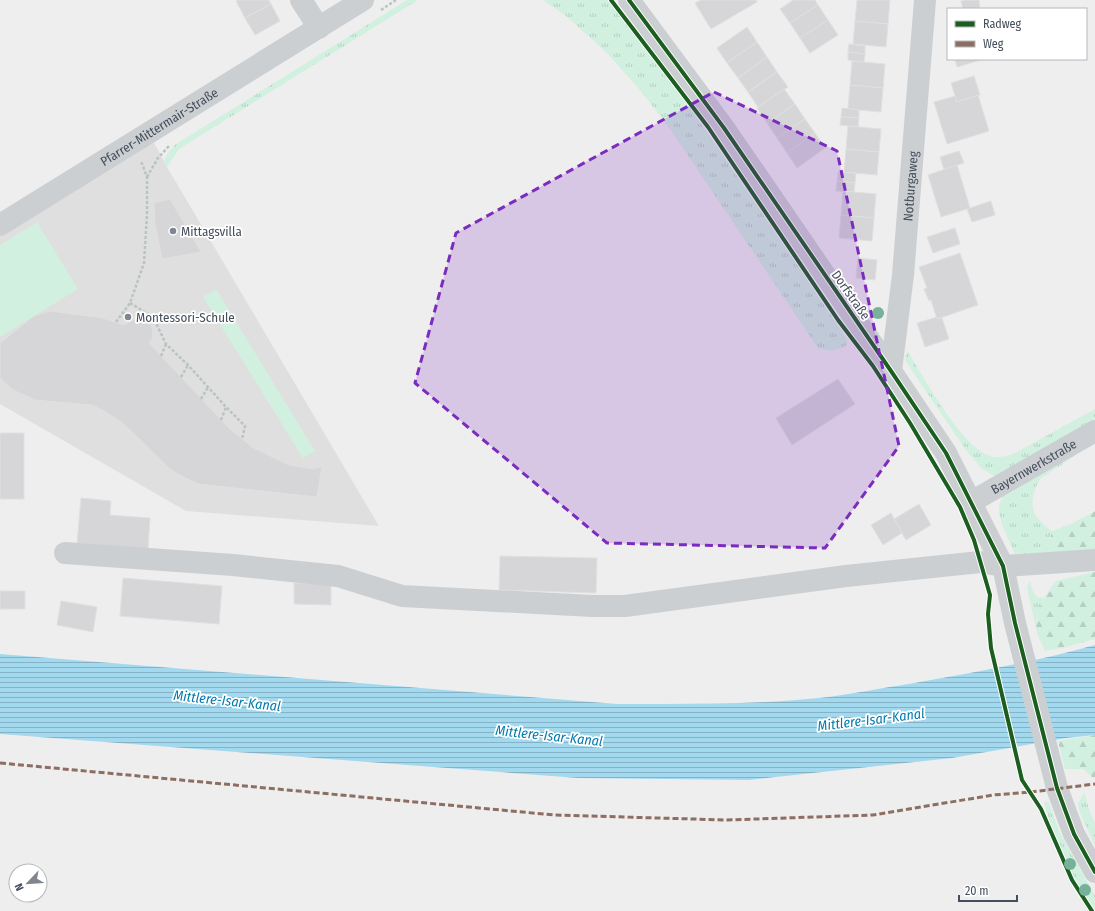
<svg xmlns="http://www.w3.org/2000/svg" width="1095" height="911" font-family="'Fira Sans Condensed',sans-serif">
<defs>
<pattern id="grass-tufts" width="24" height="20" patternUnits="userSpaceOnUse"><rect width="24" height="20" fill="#d1f0df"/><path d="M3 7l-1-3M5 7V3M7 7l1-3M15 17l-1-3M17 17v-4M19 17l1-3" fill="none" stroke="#b5cfc2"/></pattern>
<pattern id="forest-firs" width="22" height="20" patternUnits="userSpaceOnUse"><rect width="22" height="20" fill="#d1f0df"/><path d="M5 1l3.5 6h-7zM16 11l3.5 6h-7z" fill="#b5cfc2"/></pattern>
<pattern id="water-rules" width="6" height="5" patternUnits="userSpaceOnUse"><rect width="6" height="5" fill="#a3d9ef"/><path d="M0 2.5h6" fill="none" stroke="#86b2c5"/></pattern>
</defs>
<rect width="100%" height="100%" fill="#efeeee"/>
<!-- education -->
<polygon fill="#e0dfe0" points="151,137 167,167 379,526 186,511 0,404 0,230"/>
<!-- grass -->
<g fill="url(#grass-tufts)">
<polygon points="407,0 418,0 179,149 167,167 164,161 167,154 176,144"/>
<path d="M543,0H607L616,9C672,80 723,154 773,229C798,266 825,302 847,340V345C838,351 828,352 818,348L670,129L640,90L607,53L566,16Z"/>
<path d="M908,351C923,377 961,445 988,455C998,459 1005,457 1015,453L1095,409V419L1042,449L996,477L981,468L966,450L906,362L905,357Z"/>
<path d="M1076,454C1065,464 1052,470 1040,479C1038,482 1036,486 1035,490C1028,509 1036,520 1052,531L1050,537L1052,556H1019L1015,554C1010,542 998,520 999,508C999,501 1003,496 1008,491Z"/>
<polygon points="1030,581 1033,592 1037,597 1044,598 1036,618 1038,636 1028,593 1027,587"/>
<polygon points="1084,792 1090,812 1095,823 1095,846 1080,813 1078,804"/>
<path d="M1046,801L1049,803L1059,831L1095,896V910C1070,879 1055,841 1044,803Z"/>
</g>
<!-- forest -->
<g fill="url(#forest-firs)">
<polygon points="1095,511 1095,552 1052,556 1049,544 1052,531 1073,523"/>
<path d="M1095,572V639L1066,647L1045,651C1043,646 1040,641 1038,636C1032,615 1044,597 1056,581Z"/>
<polygon points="1095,735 1095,778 1093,778 1083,769 1065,769 1058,741"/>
</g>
<!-- garden -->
<g fill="#d1f0df">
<polygon points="37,222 78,289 0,337 0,245"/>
<polygon points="216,289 315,451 303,458 203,297"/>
</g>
<!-- water -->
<path fill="url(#water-rules)" d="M1095,645V735L1066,738L952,758L749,780L578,778L0,734V654L617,704C684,704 752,705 819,698C849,695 879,688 909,684C971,673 1034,662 1095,645Z"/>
<!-- building -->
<g fill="#d6d6d9" stroke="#e0e0e1">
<polygon points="238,0 269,0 271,4 245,18 236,1"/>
<polygon points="701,0 756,0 757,2 711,29 695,3"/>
<polygon points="793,0 815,0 818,5 790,23 780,9"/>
<polygon points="857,0 890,0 888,24 855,21"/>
<polygon points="966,0 979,0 980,7 973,9 963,9 961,1"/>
<polygon points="271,4 280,21 255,35 245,18"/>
<polygon points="818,5 828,20 800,38 790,23"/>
<polygon points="828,20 838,35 810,53 800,38"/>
<polygon points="855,21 888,24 886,47 853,44"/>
<polygon points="747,27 757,42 727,63 717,48"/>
<polygon points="757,42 767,57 738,78 727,63"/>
<polygon points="849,44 865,46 865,54 848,52"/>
<polygon points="848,52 865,54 864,62 848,60"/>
<polygon points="767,57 777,72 748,92 738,78"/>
<polygon points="955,59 984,59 957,67"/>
<polygon points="852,61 885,64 883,88 850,85"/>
<polygon points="777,72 788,87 758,107 748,92"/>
<polygon points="974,76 980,95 957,102 951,83"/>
<polygon points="850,85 883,88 881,112 848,109"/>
<polygon points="784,89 795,104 767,123 757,108"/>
<polygon points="978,95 989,131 947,144 934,102 955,96 957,102"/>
<polygon points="795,104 805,119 777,138 767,123"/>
<polygon points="842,108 859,110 859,118 841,117"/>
<polygon points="841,117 859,118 858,127 840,125"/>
<polygon points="805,119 815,133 787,153 777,138"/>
<polygon points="848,126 881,129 879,152 846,149"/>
<polygon points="815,133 825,148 797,168 787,153"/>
<polygon points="846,149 879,152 877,175 844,172"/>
<polygon points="959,151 964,163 944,170 940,157"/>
<polygon points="957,165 970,208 941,217 928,175"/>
<polygon points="838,172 856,173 855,183 837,181"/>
<polygon points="837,181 855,183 854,192 836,191"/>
<polygon points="843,191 876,194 874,218 841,215"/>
<polygon points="170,199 201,252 162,259 155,224 154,203"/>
<polygon points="991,201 995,215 972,222 967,209"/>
<polygon points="841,215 874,218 872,241 839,238"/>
<polygon points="955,228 960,244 933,253 927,237"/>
<polygon points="960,253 978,305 937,319 931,300 929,301 924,289 927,288 919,267"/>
<polygon points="858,258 877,260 875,280 856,278"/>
<polygon points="50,311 103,318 124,325 139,317 147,319 152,327 153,337 149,343 229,428 252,447 289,465 314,469 322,466 317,497 198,484 176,473 170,469 123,423 104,411 92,405 35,400 13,390 0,378 0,343 34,316"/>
<polygon points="937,317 937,319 942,318 949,339 925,347 917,323"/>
<polygon points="838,379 855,404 792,445 776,418"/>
<rect x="0" y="433" width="24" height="66"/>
<polygon points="81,498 111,501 110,515 150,518 148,550 77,543"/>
<polygon points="919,504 931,525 906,540 894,519"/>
<polygon points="891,513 902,533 883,545 871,525"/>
<polygon points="500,556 597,558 596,593 499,590"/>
<polygon points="123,578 222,586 219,624 120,616"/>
<polygon points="294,583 331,584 331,605 294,604"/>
<rect x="0" y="591" width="25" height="18"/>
<polygon points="61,601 97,607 93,632 57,625"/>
</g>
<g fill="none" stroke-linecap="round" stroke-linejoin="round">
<!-- path -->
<g stroke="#b8c4c2" stroke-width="2.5" stroke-dasharray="3 2" stroke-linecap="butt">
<polyline points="381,10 396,0"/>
<polyline points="147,177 158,158 169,146"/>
<polyline points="130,303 153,317 166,344 188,365 226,407 245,426 242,439"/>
<polyline points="116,322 130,303 144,263 147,214 147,177 141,161"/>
<polyline points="161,356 166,344"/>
<polyline points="181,377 188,365"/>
<polyline points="201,399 208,387"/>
<polyline points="221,420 226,407"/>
</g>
<!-- minor -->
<g stroke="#cccfd1" stroke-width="22">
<polyline points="301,0 319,28"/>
<polyline points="629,0 724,128 891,371 946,453 1003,566 1015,623 1057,788 1074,834 1095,872"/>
<path id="s1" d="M0,225L363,0"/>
<path id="s2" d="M891,371L903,275L925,0"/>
<path id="s3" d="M971,502L1095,431"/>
<polyline points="65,553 233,565 338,576 402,596 592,606 625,606 846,576 980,562 1003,566 1095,560"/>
</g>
<!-- quiet -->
<polyline stroke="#8d6e63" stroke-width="3" stroke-dasharray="6 3" stroke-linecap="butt" points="0,763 554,815 727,820 873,815 993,795 1031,792 1095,784"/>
<!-- cycleway casing -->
<g stroke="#fff" stroke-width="6">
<g id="cycleway">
<polyline points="611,0 708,127 838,320 873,366 910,423 960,507 974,540 990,595 988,614 991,648 1022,780 1041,809 1072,880 1092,911"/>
<polyline points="629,0 724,128 891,371 946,453 1003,566 1015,623 1057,788 1074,834 1095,872"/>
</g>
</g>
<!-- cycleway -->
<use href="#cycleway" stroke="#1b5e20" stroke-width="4"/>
</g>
<!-- trees -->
<g fill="#75b299">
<circle cx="878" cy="313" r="6"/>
<circle cx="1070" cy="864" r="6"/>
<circle cx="1085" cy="890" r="6"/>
</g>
<!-- marked area -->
<path fill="#7b2cbf" fill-opacity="0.2" stroke="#7b2cbf" stroke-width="3" stroke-dasharray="8 5" stroke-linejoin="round" d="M714,92L837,151L899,446L825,548L607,543L415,383L456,233Z"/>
<!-- markers -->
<g fill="#80868f" stroke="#fff" stroke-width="1.5">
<circle cx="173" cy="231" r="4"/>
<circle cx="128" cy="317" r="4"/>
</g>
<g text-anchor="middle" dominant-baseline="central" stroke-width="3.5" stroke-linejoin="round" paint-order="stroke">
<!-- street labels -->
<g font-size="13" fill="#444e5c" stroke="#fff">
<text stroke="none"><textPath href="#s1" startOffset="187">Pfarrer-Mittermair-Straße</textPath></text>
<text stroke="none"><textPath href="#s2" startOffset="186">Notburgaweg</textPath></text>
<text transform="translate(851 295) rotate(55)">Dorfstraße</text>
<text stroke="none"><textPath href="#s3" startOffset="72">Bayernwerkstraße</textPath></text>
</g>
<!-- poi labels -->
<g font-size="13" fill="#444e5c" stroke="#fff" text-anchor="start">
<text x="181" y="231">Mittagsvilla</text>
<text x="136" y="317">Montessori-Schule</text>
</g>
<!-- water labels -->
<g font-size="14" font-style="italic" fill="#047baf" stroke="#fff">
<text transform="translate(227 701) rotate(6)">Mittlere-Isar-Kanal</text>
<text transform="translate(871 720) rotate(-7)">Mittlere-Isar-Kanal</text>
<text transform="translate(549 736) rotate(6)">Mittlere-Isar-Kanal</text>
</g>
</g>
<!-- legend -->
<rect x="947" y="8" width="140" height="52" fill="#ffffff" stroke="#b4b8be"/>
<rect x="955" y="21" width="20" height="6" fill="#1b5e20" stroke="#b4b8be"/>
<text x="983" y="28" font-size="12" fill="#444e5c">Radweg</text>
<rect x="955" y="41" width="20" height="6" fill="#8d6e63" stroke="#b4b8be"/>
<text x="983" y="48" font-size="12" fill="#444e5c">Weg</text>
<!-- north arrow -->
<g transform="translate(28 883) rotate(245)"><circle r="19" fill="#ffffff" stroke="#b4b8be"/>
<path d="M0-3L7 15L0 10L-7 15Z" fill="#80868f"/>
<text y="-6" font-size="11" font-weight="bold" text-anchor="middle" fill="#444e5c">N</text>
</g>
<!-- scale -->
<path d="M959 895v6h58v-6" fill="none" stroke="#444e5c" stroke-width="2"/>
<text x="965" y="895" font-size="12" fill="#444e5c" stroke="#ffffff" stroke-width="3" paint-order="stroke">20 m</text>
</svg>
